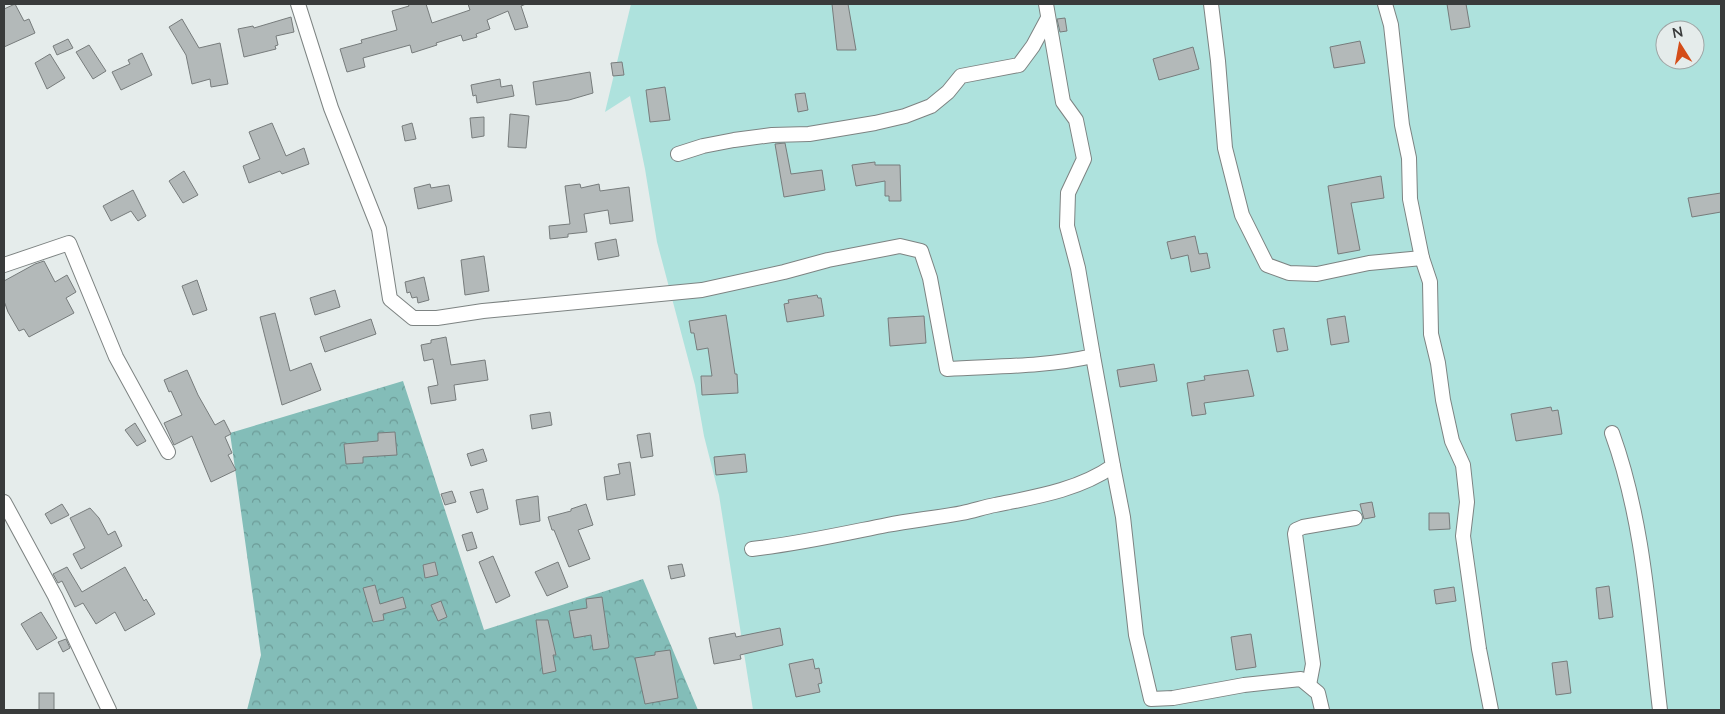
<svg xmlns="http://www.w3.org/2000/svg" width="1725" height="714" font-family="Lato,sans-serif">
<defs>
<pattern id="forest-crowns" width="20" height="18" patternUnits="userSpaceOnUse" patternTransform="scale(1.25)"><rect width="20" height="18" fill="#83bdb8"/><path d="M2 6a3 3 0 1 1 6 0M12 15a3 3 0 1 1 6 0" fill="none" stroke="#6c9b97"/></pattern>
</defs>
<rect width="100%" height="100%" fill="#e5eceb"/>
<!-- grass -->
<path fill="#aee2dd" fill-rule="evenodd" d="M631,4H1721V710H753L719,495L704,436L695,385L657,242L645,169L630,96L605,112ZM1665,30H1695V60H1665Z"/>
<!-- forest -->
<polygon fill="url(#forest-crowns)" points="403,381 484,630 643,579 698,710 247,710 261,655 230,433"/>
<!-- building -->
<g fill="#b3b9b9" stroke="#777c7c">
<polygon points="15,4 24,21 29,19 35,33 4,47 4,9"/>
<polygon points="408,4 426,4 432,23 470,10 468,4 526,4 521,6 528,27 515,30 508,11 487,20 490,29 476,34 477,37 463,41 461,35 436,43 437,45 412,53 410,45 363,58 365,67 347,72 340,49 362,43 361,40 397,30 392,11 409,6"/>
<polygon points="832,4 848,4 856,50 837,50"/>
<polygon points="1447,4 1466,4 1470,27 1451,30"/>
<polygon points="291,17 294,32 276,36 278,45 275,46 276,49 244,57 238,29 253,26 254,28"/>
<polygon points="1065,18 1067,31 1060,32 1057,19"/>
<polygon points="182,19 199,48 220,43 228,84 211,87 210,79 192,84 186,55 169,27"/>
<polygon points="68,39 73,48 57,55 53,46"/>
<polygon points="1360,41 1365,63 1334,68 1330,47"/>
<polygon points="89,45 106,71 93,79 76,52"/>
<polygon points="1193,47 1199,69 1159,80 1153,59"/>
<polygon points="142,53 152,75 121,90 112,72 130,64 128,60"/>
<polygon points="50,54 65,78 47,89 35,63"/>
<polygon points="622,62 624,75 613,76 611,63"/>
<polygon points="590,72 593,93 569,100 536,105 533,82"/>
<polygon points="500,79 501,87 512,85 514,96 477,103 476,95 473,96 471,85"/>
<polygon points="665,87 670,120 650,122 646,90"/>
<polygon points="805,93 808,110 798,112 795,94"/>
<polygon points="510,114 529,116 526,148 508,147"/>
<polygon points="484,117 484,136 472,138 470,118"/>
<polygon points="272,123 286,156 304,148 309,164 282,174 280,171 249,183 243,166 260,159 249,132"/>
<polygon points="412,123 416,139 405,141 402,126"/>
<polygon points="785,143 791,174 822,170 825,190 784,197 775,144"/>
<polygon points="875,162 875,165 900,165 901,201 889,201 889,196 885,196 885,181 856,186 852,165"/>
<polygon points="184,171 198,195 183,203 169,181"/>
<polygon points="1381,176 1384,198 1351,203 1360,250 1338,254 1328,186"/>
<polygon points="430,184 431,188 449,185 452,201 418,209 414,188"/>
<polygon points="580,184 581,188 599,184 600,191 629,187 633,221 610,224 608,210 584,214 587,232 568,234 568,237 550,239 549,226 570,224 565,186"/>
<polygon points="133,190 146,216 138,221 131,211 111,221 103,206"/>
<polygon points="1721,193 1721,212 1692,217 1688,198"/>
<polygon points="1195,236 1199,254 1207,253 1210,268 1191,272 1188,255 1171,259 1167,242"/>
<polygon points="616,239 619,256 598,260 595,243"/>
<polygon points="484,256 489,291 465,295 461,260"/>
<polygon points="44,261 55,282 67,275 76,292 66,298 74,313 29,337 24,329 19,331 8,312 4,301 4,281 35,264"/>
<polygon points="424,277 429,300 418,303 417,297 412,298 410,292 407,293 405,282"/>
<polygon points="197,280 207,310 193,315 182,286"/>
<polygon points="335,290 340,307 315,315 310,298"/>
<polygon points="817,295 818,298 821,298 824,316 787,322 784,304 789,303 788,300"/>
<polygon points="275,313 290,371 311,363 321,390 282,405 260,317"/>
<polygon points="726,315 735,374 737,374 738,393 702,395 701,376 712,376 708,348 697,350 694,333 691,333 689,321"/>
<polygon points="924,316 926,343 890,346 888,318"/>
<polygon points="1345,316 1349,342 1331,345 1327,319"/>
<polygon points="371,319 376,334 325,352 320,337"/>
<polygon points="1284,328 1288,350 1277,352 1273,330"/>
<polygon points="446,337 451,365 485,360 488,380 454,385 456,400 431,404 428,387 438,385 433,359 424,361 421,345 431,343 431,340"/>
<polygon points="1154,364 1157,381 1120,387 1117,370"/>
<polygon points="187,370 198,395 215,425 224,420 231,434 225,437 232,453 228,455 236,470 211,482 192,436 174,445 164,423 182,415 171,391 169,392 164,380"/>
<polygon points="1248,370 1254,396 1204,403 1206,414 1192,416 1187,383 1205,380 1204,376"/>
<polygon points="1551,407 1552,411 1558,410 1562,434 1516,441 1511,414"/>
<polygon points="550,412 552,425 532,429 530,415"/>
<polygon points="135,423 146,441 137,446 125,430"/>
<polygon points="395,432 397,455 363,457 363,463 346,464 344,444 378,441 378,433"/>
<polygon points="650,433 653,456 641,458 637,435"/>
<polygon points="483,449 487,461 471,466 467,454"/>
<polygon points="745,454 747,472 716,475 714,457"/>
<polygon points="630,462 635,495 607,500 604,477 620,474 618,464"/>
<polygon points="483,489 488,509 477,513 470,492"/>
<polygon points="452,491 456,502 445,505 441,494"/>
<polygon points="538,496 540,521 520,525 516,500"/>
<polygon points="1372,502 1375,517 1364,519 1360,504"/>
<polygon points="62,504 69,515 51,524 45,514"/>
<polygon points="586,504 593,525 578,530 590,559 569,567 554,530 552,530 548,517 571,511 571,509"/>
<polygon points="90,508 99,518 108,535 115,531 122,546 81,569 73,554 85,548 70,518"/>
<polygon points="1429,513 1449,513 1450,529 1429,530"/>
<polygon points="472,532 477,548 467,551 462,535"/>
<polygon points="493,556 510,596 496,603 479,562"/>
<polygon points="435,562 438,575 425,578 423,565"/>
<polygon points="558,562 568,587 547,596 535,572"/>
<polygon points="682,564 685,576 671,579 668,566"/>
<polygon points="67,567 82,592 125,567 144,601 146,599 155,614 125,631 115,612 96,624 83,603 75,607 62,581 58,583 53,574"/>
<polygon points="375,585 380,604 403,597 406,608 383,614 384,620 373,622 363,588"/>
<polygon points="1609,586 1613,617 1599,619 1596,588"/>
<polygon points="1454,587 1456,601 1436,604 1434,590"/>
<polygon points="602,597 609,646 608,648 593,650 591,635 574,638 569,611 587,608 586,599"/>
<polygon points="441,601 447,617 438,621 431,605"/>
<polygon points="41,612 57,638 37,650 21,624"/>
<polygon points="536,620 548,620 556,655 553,655 556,671 543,674"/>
<polygon points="780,628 783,645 740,655 741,659 714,664 709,638 735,633 736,637"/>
<polygon points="1251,634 1256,667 1236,670 1231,637"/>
<polygon points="66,639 70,648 63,652 58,642"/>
<polygon points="670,650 678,698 645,704 635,658 655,655 655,652"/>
<polygon points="813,659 815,669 819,668 822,683 818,684 820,692 796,697 789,664"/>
<polygon points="1567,661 1571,693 1556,695 1552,663"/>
<rect x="39" y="693" width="15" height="17"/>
</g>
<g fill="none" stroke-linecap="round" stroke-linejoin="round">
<!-- minor casing -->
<g stroke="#7d8382" stroke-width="16">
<g id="minor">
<path d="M298,4L331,108L379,229L390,299L413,318H437L483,311L702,290L784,272L828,260L900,246L921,251L930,278L947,369C995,366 1045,367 1093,356L1078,268L1067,226L1068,193L1084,159L1076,120L1063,102L1046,4"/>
<polyline points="1211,4 1218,61 1225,148 1242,215 1267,265 1289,273 1317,274 1369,263 1422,258"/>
<polyline points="1385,4 1391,25 1402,125 1409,158 1410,199 1422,258 1430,282 1431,334 1438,363 1443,400 1452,441 1463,465 1467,502 1463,536 1479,649 1491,710"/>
<polyline points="678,154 703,146 734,140 772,135 809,134 875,123 905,116 931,106 948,92 961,76 1019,65 1033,46 1048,18"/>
<polyline points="4,265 69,243 116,357 168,452"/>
<path d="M1612,433C1644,521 1649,618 1660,710"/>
<polyline points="1113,466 1123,517 1136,635 1151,699 1173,698 1244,685 1301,679 1318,693 1322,710"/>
<polyline points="4,502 55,596 109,710"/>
<path d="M752,549C798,544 842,534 887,525C912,520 937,518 962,513C973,511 984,507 995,505C1035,497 1079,490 1113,466L1093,356"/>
<polyline points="1309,685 1313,664 1295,534 1296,530 1303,527 1355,518"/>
</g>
</g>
<!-- minor -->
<use href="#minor" stroke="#fff" stroke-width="14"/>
</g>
<!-- border -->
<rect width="1725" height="714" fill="none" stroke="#393b3b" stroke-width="10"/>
<!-- north arrow -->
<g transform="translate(1680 45) rotate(349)"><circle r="24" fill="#e5eceb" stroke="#a0a5a5"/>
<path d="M0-4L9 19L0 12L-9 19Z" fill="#d44d19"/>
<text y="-8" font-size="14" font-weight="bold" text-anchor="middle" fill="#393b3b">N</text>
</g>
</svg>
